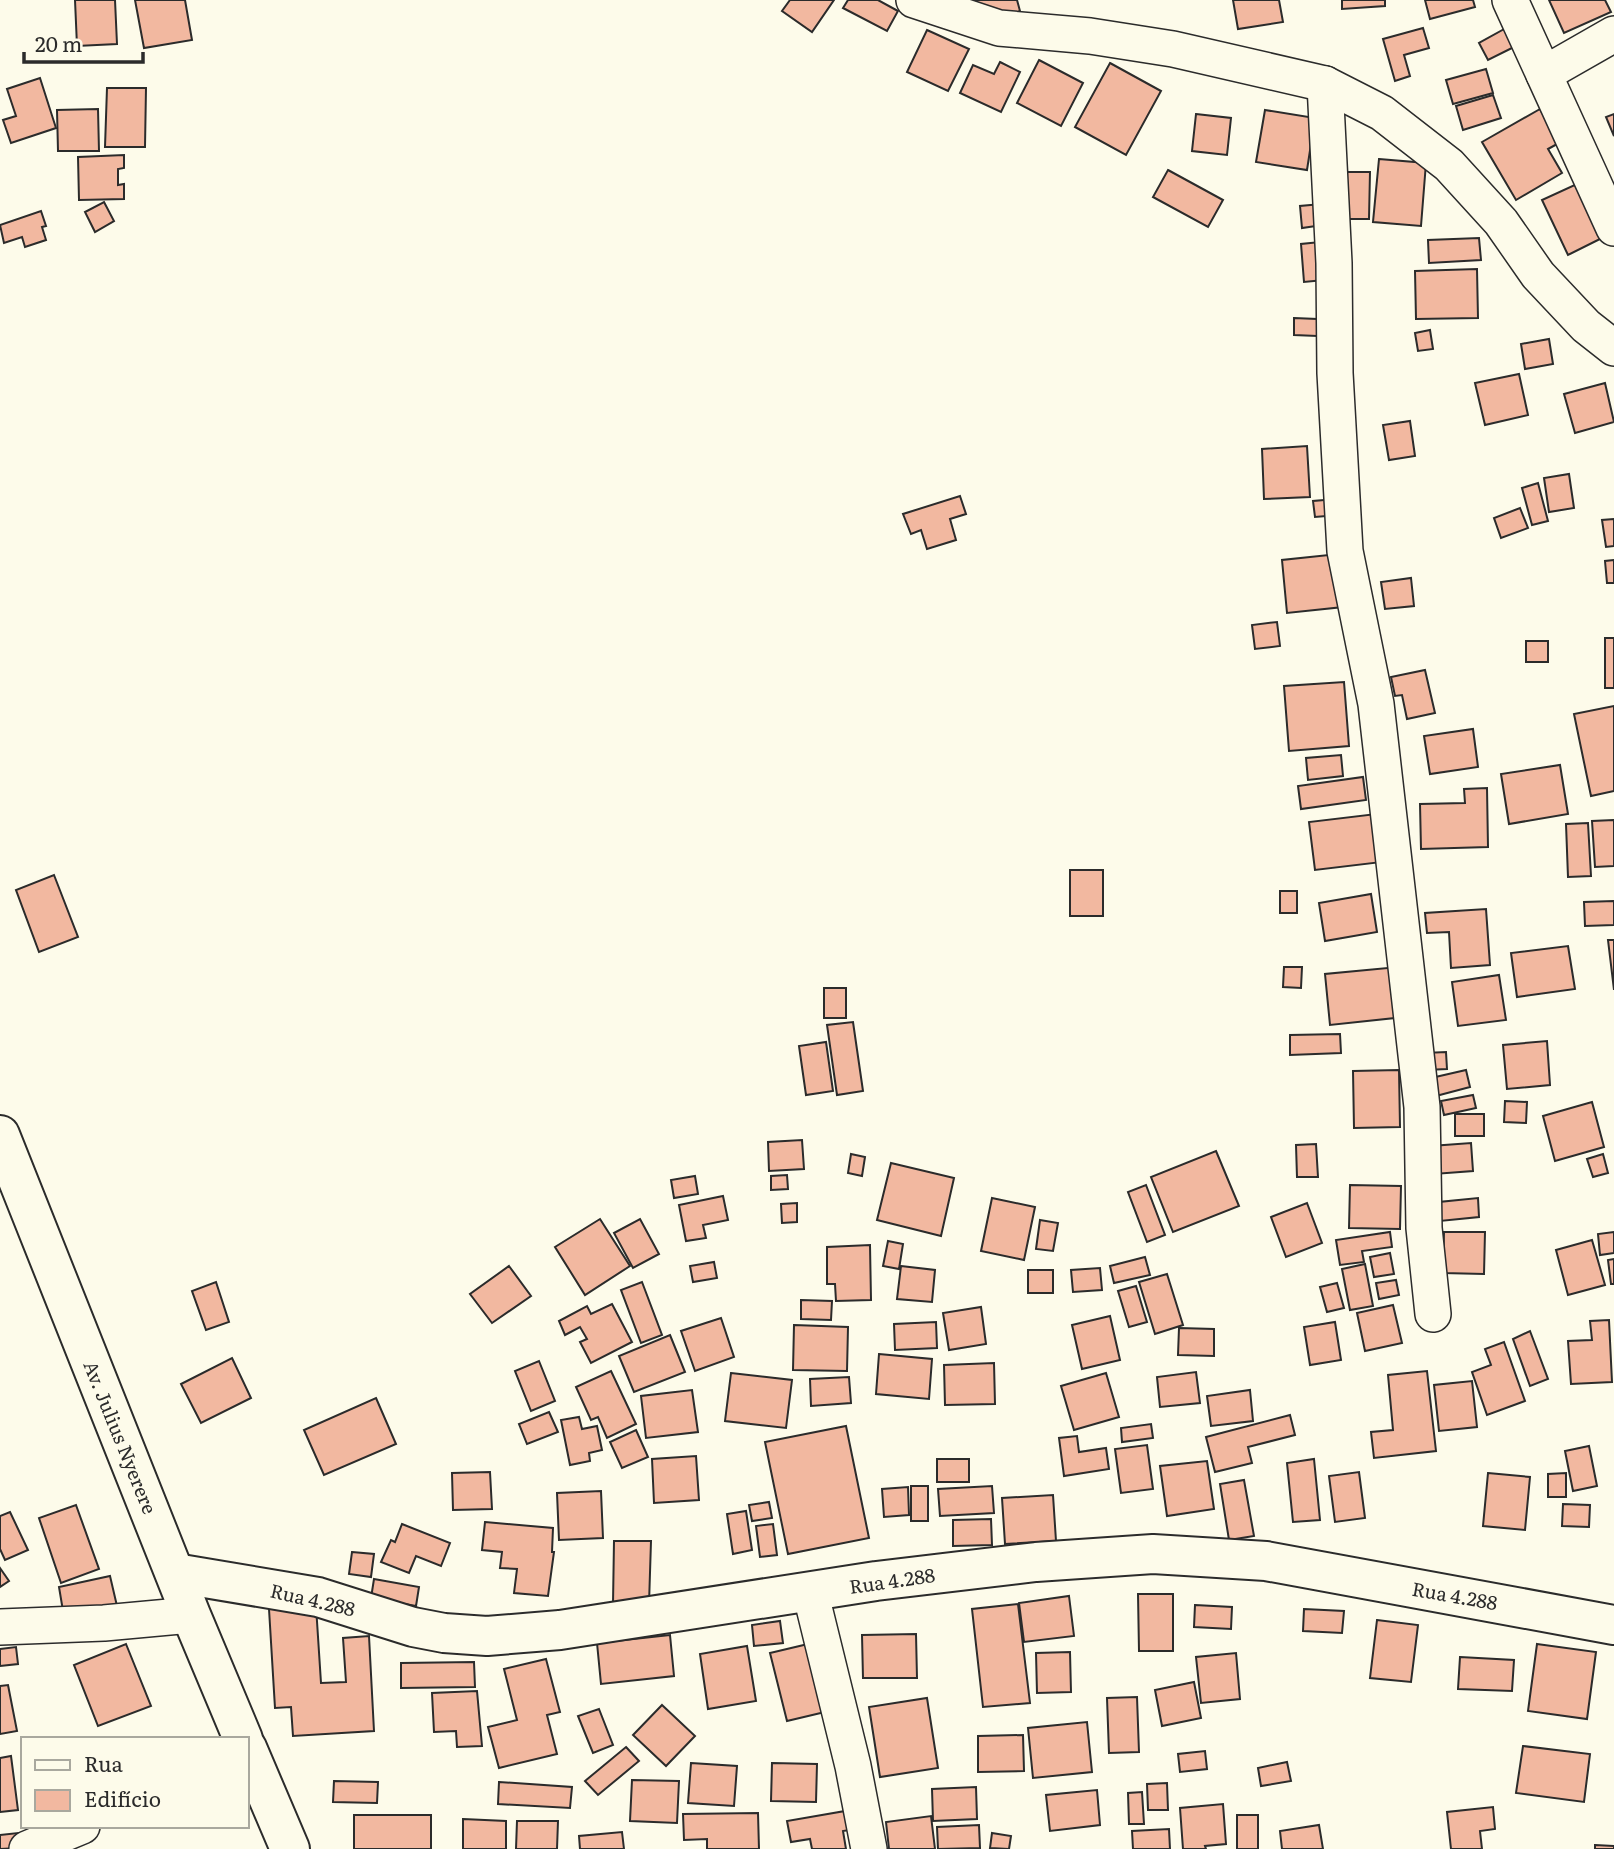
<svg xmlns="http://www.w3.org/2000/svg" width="1614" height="1849" font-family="Literata,serif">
<rect width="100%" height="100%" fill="#fdfbea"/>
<!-- building -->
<g fill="#f2b8a0" stroke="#2b2b2b" stroke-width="2">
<polygon points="75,0 115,0 117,44 77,46"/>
<polygon points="135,0 185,0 192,40 144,48"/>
<polygon points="790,0 834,0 812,32 782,11"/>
<polygon points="848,0 878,0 898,11 887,31 843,8"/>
<polygon points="974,0 1017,0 1020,11 998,19 979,16"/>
<polygon points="1233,0 1279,0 1283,22 1238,29"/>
<polygon points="1342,0 1385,0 1385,6 1342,9"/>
<polygon points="1425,0 1473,0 1475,7 1430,19"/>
<polygon points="1549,0 1605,0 1611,12 1564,33"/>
<polygon points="1423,28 1429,48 1404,55 1410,76 1395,81 1383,39"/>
<polygon points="1506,28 1516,46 1488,60 1479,43"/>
<polygon points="927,30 969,49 948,91 907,72"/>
<polygon points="1039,60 1083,83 1061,126 1017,103"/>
<polygon points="1000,62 1020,72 1001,112 960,93 973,65 994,74"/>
<polygon points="1110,63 1161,91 1126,155 1075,127"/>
<polygon points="1486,69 1493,93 1453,104 1446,80"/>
<polygon points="40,78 56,128 11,143 3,120 16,116 7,89"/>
<polygon points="107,88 146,88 145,147 105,147"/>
<polygon points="1493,95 1501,118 1463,130 1456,106"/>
<polygon points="98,109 99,151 58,151 57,110"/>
<polygon points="1540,109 1559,143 1548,149 1562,173 1516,200 1482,142"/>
<polygon points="1265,110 1315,118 1307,170 1256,162"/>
<polygon points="1196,114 1231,118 1227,155 1192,151"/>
<polygon points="1614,114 1614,136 1606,117"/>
<polygon points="124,155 124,168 118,169 118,185 124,184 124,199 79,200 78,157"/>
<polygon points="1379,159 1426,163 1421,226 1373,222"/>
<polygon points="1168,170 1223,200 1208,227 1153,197"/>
<polygon points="1339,172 1370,172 1369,219 1338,219"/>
<polygon points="1579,183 1606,236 1568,255 1542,200"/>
<polygon points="104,202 114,221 95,232 85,212"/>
<polygon points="1321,204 1323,225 1302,228 1300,206"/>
<polygon points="41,211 46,226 42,227 46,240 25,247 22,237 4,243 0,225"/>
<polygon points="1479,238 1481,260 1429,263 1428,240"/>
<polygon points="1320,242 1324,280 1304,282 1301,244"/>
<polygon points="1477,269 1478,318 1416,319 1415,271"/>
<polygon points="1294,318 1317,319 1317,336 1294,335"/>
<polygon points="1430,330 1433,349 1418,351 1415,333"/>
<polygon points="1549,339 1553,364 1525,369 1521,344"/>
<polygon points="1519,374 1528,415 1485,425 1475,383"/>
<polygon points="1605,383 1614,422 1575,433 1564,394"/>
<polygon points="1410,421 1415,456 1389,460 1383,425"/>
<polygon points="1307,446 1310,497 1264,499 1262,449"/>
<polygon points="1569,474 1574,508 1549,512 1544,478"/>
<polygon points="1538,483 1548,521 1532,525 1522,488"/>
<polygon points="960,496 966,514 950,519 956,540 927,549 921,530 911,534 903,514"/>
<polygon points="1336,499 1338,515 1315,517 1313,501"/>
<polygon points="1520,508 1528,528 1501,538 1494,518"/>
<polygon points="1614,519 1614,546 1606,547 1602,520"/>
<polygon points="1338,554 1343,607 1287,613 1282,560"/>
<polygon points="1614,560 1614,583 1607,583 1605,561"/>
<polygon points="1411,578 1414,606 1385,609 1381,582"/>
<polygon points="1277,622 1280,646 1255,649 1252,625"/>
<rect x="1605" y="638" width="9" height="50"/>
<rect x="1526" y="641" width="22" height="21"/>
<polygon points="1425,670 1435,713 1407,719 1402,695 1395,696 1391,677"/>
<polygon points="1344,682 1349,746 1289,751 1284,686"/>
<polygon points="1614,706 1614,791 1591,796 1574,714"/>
<polygon points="1473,729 1478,767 1430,774 1424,736"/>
<polygon points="1341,755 1343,776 1308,780 1306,758"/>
<polygon points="1560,765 1568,814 1509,824 1501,774"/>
<polygon points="1363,777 1366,800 1301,809 1298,786"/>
<polygon points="1487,788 1488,847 1421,849 1420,804 1465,803 1464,789"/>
<polygon points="1376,814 1382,862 1315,870 1309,822"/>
<polygon points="1614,820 1614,866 1595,867 1592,821"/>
<polygon points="1588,823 1591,876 1568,877 1566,824"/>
<rect x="1070" y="870" width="33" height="46"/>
<polygon points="54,875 78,937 39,952 16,890"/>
<rect x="1280" y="891" width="17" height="22"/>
<polygon points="1371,894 1377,932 1325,941 1319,903"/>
<polygon points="1614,901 1614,925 1585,926 1584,902"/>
<polygon points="1486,909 1490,965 1451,968 1449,932 1427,933 1425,913"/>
<polygon points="1608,940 1614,940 1614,990"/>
<polygon points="1568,946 1575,989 1517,997 1511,953"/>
<polygon points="1284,967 1302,967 1301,988 1283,987"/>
<polygon points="1398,967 1404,1017 1330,1025 1325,974"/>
<polygon points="1499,975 1506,1020 1458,1026 1452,982"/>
<rect x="824" y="988" width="22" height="30"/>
<polygon points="853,1022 863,1091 837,1095 827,1025"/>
<polygon points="1340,1034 1341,1053 1290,1055 1290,1035"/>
<polygon points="1547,1041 1550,1085 1507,1089 1503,1045"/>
<polygon points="826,1042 833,1091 806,1095 799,1046"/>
<polygon points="1446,1052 1447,1069 1426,1070 1425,1053"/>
<polygon points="1399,1070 1400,1127 1354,1128 1353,1071"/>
<polygon points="1466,1070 1470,1087 1436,1096 1431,1078"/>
<polygon points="1473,1095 1476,1108 1444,1115 1441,1101"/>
<polygon points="1505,1101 1527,1102 1526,1123 1504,1122"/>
<polygon points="1592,1102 1604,1147 1555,1161 1543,1116"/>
<rect x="1455" y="1114" width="29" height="22"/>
<polygon points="802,1140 804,1169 769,1171 768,1142"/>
<polygon points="1471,1143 1473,1171 1434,1174 1431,1146"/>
<polygon points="1316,1144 1318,1177 1297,1177 1296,1145"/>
<polygon points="1216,1151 1239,1206 1173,1232 1151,1177"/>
<polygon points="851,1154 865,1157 862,1176 848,1173"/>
<polygon points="1603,1154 1608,1173 1593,1177 1587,1159"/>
<polygon points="891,1163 954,1178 941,1236 877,1220"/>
<polygon points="787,1175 788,1189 771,1190 771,1176"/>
<polygon points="695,1176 698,1194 674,1198 671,1180"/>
<polygon points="1146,1185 1165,1235 1147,1242 1128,1192"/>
<polygon points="1350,1185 1401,1186 1400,1229 1349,1228"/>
<polygon points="723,1196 728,1220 703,1225 706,1238 686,1241 679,1205"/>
<polygon points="992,1198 1035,1207 1024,1260 981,1251"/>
<polygon points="1478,1198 1479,1217 1440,1221 1439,1202"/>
<polygon points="797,1203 797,1222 782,1223 781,1204"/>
<polygon points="1307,1203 1322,1243 1286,1257 1271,1217"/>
<polygon points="600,1219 630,1266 585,1295 555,1247"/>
<polygon points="640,1219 659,1254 633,1268 614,1233"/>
<polygon points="1040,1220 1058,1223 1053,1251 1036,1249"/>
<polygon points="1390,1232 1392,1247 1362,1251 1364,1262 1340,1265 1336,1240"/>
<polygon points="1444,1232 1485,1232 1484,1274 1443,1273"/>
<polygon points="1614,1232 1614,1253 1600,1255 1598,1234"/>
<polygon points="1592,1240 1605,1285 1568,1295 1556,1250"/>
<polygon points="888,1241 903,1244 899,1269 883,1266"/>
<polygon points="870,1245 871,1300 836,1301 835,1284 827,1284 827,1247"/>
<polygon points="1390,1253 1394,1274 1374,1277 1370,1257"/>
<polygon points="1145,1257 1150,1275 1114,1283 1110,1266"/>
<polygon points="1614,1259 1614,1284 1611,1284 1608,1260"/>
<polygon points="714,1262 717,1278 693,1282 690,1266"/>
<polygon points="1365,1264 1373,1306 1350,1310 1342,1269"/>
<polygon points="509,1266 531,1296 492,1323 470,1294"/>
<polygon points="901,1266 935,1270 932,1302 897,1299"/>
<polygon points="1100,1268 1102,1290 1073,1292 1071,1270"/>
<rect x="1028" y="1270" width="25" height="23"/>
<polygon points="1167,1274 1183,1325 1155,1334 1139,1282"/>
<polygon points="1396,1280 1399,1295 1379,1299 1376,1283"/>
<polygon points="216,1282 229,1322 206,1330 192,1291"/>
<polygon points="642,1282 662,1335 641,1343 621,1290"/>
<polygon points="1337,1283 1344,1308 1327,1312 1320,1287"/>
<polygon points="1136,1286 1147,1322 1129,1327 1118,1291"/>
<polygon points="801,1300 832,1301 831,1320 801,1319"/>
<polygon points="612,1304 632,1342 591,1363 580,1342 587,1339 580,1327 565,1335 559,1321 587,1306 591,1314"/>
<polygon points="1393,1305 1402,1343 1365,1351 1357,1313"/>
<polygon points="981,1307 986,1344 949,1350 943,1313"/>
<polygon points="1110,1316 1120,1360 1082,1369 1072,1325"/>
<polygon points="721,1318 734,1357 695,1371 681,1331"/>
<polygon points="1609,1320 1612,1382 1571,1384 1568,1341 1592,1340 1590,1321"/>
<polygon points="936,1322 937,1348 895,1350 894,1324"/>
<polygon points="1335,1322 1341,1360 1310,1365 1304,1327"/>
<polygon points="794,1325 848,1327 847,1371 793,1370"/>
<polygon points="1179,1328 1214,1329 1214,1356 1178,1355"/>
<polygon points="1530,1331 1548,1379 1530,1386 1513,1339"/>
<polygon points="670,1335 685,1372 634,1392 619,1356"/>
<polygon points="1504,1342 1525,1401 1487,1415 1472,1372 1491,1365 1485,1349"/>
<polygon points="879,1354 932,1359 929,1399 876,1394"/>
<polygon points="232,1358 251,1398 201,1423 181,1384"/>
<polygon points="539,1361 555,1401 531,1411 515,1371"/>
<polygon points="994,1363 995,1404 945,1405 944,1365"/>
<polygon points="611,1371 636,1424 607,1438 598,1417 591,1420 576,1387"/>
<polygon points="1427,1371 1436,1451 1374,1458 1371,1432 1393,1430 1388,1375"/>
<polygon points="1196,1372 1200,1403 1160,1407 1157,1377"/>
<polygon points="731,1373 792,1380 786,1428 725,1421"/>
<polygon points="1106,1373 1119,1417 1074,1430 1061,1386"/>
<polygon points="849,1377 851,1403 811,1406 810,1379"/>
<polygon points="1472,1381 1477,1427 1439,1431 1434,1385"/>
<polygon points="692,1390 698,1432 646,1438 641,1396"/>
<polygon points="1250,1390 1253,1421 1211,1426 1207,1396"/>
<polygon points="376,1398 396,1444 324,1475 304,1430"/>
<polygon points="549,1412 558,1432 527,1444 519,1424"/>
<polygon points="1290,1415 1295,1435 1248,1447 1252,1463 1215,1472 1206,1437"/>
<polygon points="579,1417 582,1429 597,1426 602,1450 589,1453 590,1461 570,1465 561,1420"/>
<polygon points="1151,1424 1153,1438 1122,1442 1121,1428"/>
<polygon points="846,1426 869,1538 788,1554 765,1442"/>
<polygon points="636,1430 648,1457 622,1468 610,1442"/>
<polygon points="1077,1436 1079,1452 1106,1448 1109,1469 1064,1476 1059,1438"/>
<polygon points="1147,1445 1153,1489 1121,1493 1115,1449"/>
<polygon points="1589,1446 1597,1486 1573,1491 1565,1451"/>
<polygon points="696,1456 699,1500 654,1503 652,1459"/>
<rect x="937" y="1459" width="32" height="23"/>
<polygon points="1314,1459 1320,1520 1293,1522 1287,1463"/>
<polygon points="1207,1461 1214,1509 1167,1516 1160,1466"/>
<polygon points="490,1472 492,1509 453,1510 452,1473"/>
<polygon points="1359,1472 1365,1518 1335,1522 1329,1476"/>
<polygon points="1488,1473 1530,1477 1525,1530 1483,1526"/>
<polygon points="1566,1473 1566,1497 1548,1497 1548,1474"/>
<polygon points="1244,1480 1254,1536 1229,1540 1220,1484"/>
<rect x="911" y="1486" width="17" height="35"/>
<polygon points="992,1486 994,1513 940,1516 938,1489"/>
<polygon points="908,1487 909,1515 884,1517 882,1489"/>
<polygon points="601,1491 603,1538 559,1540 557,1493"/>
<polygon points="1053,1495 1056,1541 1005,1544 1002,1498"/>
<polygon points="769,1502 772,1518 752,1521 749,1505"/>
<polygon points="1563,1504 1590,1505 1589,1527 1562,1526"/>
<polygon points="76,1505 99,1569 61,1583 39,1518"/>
<polygon points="746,1511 752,1550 733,1554 727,1514"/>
<polygon points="10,1512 28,1550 5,1560 0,1549 0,1516"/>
<polygon points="991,1519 992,1545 953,1546 953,1520"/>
<polygon points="485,1522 553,1528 552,1552 554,1552 548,1596 514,1593 517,1569 500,1568 502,1552 482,1550"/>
<polygon points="402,1524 450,1543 441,1566 416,1556 409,1573 381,1562 391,1540 395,1542"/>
<polygon points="773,1524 777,1555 760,1557 756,1526"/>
<polygon points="614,1541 651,1541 649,1604 613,1604"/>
<polygon points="352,1552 374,1554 371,1577 349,1574"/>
<polygon points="0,1568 9,1581 0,1587"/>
<polygon points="110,1576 117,1606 64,1617 59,1587"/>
<polygon points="374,1579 419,1587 416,1606 371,1598"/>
<polygon points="1138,1594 1173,1594 1173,1651 1139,1651"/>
<polygon points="1069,1596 1074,1636 1024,1642 1019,1603"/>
<polygon points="1018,1604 1030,1703 983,1707 972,1609"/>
<polygon points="1195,1605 1232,1607 1231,1629 1194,1627"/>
<polygon points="316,1606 321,1683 346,1682 343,1638 369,1636 374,1731 293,1736 291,1707 275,1708 269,1609"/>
<polygon points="1304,1609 1344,1611 1342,1633 1303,1631"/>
<polygon points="1377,1620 1418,1625 1411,1682 1370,1678"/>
<polygon points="780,1621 783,1643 754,1646 752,1625"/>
<polygon points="916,1634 917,1678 863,1678 862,1635"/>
<polygon points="670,1635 674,1676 601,1684 597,1643"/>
<polygon points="126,1644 151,1706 98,1726 74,1665"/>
<polygon points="808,1644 825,1712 787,1721 770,1653"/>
<polygon points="1537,1644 1596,1652 1587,1719 1528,1711"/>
<polygon points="747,1646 756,1701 708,1709 700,1654"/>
<polygon points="16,1647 18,1664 0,1666 0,1649"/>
<polygon points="1070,1652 1071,1692 1037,1693 1036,1653"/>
<polygon points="1236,1653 1240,1699 1201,1703 1196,1657"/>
<polygon points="1460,1657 1514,1660 1512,1691 1458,1689"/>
<polygon points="546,1659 560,1712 547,1715 557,1754 499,1768 488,1727 517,1720 504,1669"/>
<polygon points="474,1662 475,1687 401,1688 401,1663"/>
<polygon points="1194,1682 1201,1718 1162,1726 1155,1690"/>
<polygon points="8,1685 17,1731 0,1734 0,1686"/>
<polygon points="477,1691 482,1746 457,1747 456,1731 434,1732 432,1693"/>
<polygon points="1137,1697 1139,1752 1109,1753 1107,1698"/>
<polygon points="927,1698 938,1768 880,1777 869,1707"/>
<polygon points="662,1705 695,1736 666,1766 633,1735"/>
<polygon points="599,1709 613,1745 593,1753 578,1716"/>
<polygon points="1087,1722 1092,1772 1033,1778 1028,1728"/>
<polygon points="1023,1735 1024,1771 978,1772 978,1736"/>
<polygon points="1523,1746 1590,1754 1584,1802 1516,1793"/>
<polygon points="626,1747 639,1761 598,1795 585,1781"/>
<polygon points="1205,1751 1207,1769 1180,1772 1178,1754"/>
<polygon points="11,1756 18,1810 0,1812 0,1758"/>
<polygon points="1287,1762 1291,1781 1261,1786 1258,1768"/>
<polygon points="691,1763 737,1766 734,1806 688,1803"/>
<polygon points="772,1763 817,1764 816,1802 771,1801"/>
<polygon points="632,1780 679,1781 677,1823 630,1821"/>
<polygon points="334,1781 378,1782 377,1803 333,1802"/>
<polygon points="499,1782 572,1787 570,1808 498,1804"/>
<polygon points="1167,1783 1168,1810 1148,1810 1147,1784"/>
<polygon points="976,1787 977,1819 933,1821 932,1789"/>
<polygon points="1097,1790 1100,1825 1050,1831 1046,1795"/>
<polygon points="1142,1792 1144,1824 1129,1824 1128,1793"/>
<polygon points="1223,1804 1226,1844 1205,1846 1206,1849 1183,1849 1180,1808"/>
<polygon points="1493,1807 1495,1829 1480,1831 1482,1849 1451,1849 1447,1812"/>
<polygon points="851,1810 855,1829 843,1831 846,1849 812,1849 810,1839 791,1842 787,1821"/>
<polygon points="758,1813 759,1849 707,1849 707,1839 684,1840 683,1814"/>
<rect x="354" y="1815" width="77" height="34"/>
<rect x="1237" y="1815" width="21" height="34"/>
<polygon points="931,1816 935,1849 889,1849 886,1822"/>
<polygon points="463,1819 506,1821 506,1849 463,1849"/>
<polygon points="517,1821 558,1821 557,1849 516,1849"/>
<polygon points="979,1825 980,1848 938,1849 937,1827"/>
<polygon points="1319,1825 1323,1849 1282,1849 1280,1831"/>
<polygon points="1169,1829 1170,1849 1133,1849 1132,1831"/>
<polygon points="622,1832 624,1849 580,1849 579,1836"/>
<polygon points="18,1833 19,1848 0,1849 0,1835"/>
<polygon points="992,1833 1011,1836 1009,1849 990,1848"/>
<polygon points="1595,1845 1614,1846 1614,1849 1595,1849"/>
</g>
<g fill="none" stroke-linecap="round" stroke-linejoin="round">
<!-- minor casing -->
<g stroke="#2b2b2b" stroke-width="38">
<g id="minor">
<polyline points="914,0 999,28 1090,36 1173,49 1325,84 1382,113 1449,165 1501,222 1538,275 1586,326 1614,348"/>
<polyline points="1510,0 1614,228"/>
<polyline points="1544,74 1614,34"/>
<polyline points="1325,84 1334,263 1335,373 1345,551 1376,704 1422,1107 1424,1228 1433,1314"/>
<polyline points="810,1591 853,1766 869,1849"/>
<polyline points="0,1627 104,1623 191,1615"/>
<polyline points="27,1849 82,1826"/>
</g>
</g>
<!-- tertiary casing -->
<g stroke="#2b2b2b" stroke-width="42">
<polyline id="tertiary" points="175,1573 318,1597 413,1627 444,1633 487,1636 560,1630 876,1581 1036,1562 1153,1554 1266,1561 1614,1625"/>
</g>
<!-- secondary casing -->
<g stroke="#2b2b2b" stroke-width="42">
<g id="secondary">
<polyline points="0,1135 191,1615 243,1739"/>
<polyline points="247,1748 290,1849"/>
</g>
</g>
<!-- minor -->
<use href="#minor" stroke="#fdfbea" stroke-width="35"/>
<!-- tertiary -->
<use href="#tertiary" stroke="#fdfbea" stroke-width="38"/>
<!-- secondary -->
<use href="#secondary" stroke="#fdfbea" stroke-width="38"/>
</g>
<g text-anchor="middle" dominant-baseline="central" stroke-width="5" stroke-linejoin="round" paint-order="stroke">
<!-- street labels -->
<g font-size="19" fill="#2b2b2b" stroke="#fdfbea">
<text transform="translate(121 1437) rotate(68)">Av. Julius Nyerere</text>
<text transform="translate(892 1580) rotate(-8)">Rua 4.288</text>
<text transform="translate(1455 1595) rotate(10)">Rua 4.288</text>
<text transform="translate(313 1599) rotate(13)">Rua 4.288</text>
</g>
</g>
<!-- legend -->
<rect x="21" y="1737" width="228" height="91" fill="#fdfbea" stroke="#a9a89e" stroke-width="2"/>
<rect x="35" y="1760" width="35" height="10" fill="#fdfbea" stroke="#a9a89e" stroke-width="2"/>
<text x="84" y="1772" font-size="21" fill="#2b2b2b">Rua</text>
<rect x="35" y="1790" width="35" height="21" fill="#f2b8a0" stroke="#a9a89e" stroke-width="2"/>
<text x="84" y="1807" font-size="21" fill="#2b2b2b">Edifício</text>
<!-- scale -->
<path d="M24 52v10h119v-10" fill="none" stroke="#2b2b2b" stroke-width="3.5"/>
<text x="35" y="52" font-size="21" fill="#2b2b2b" stroke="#fdfbea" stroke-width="5" paint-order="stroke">20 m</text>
</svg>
